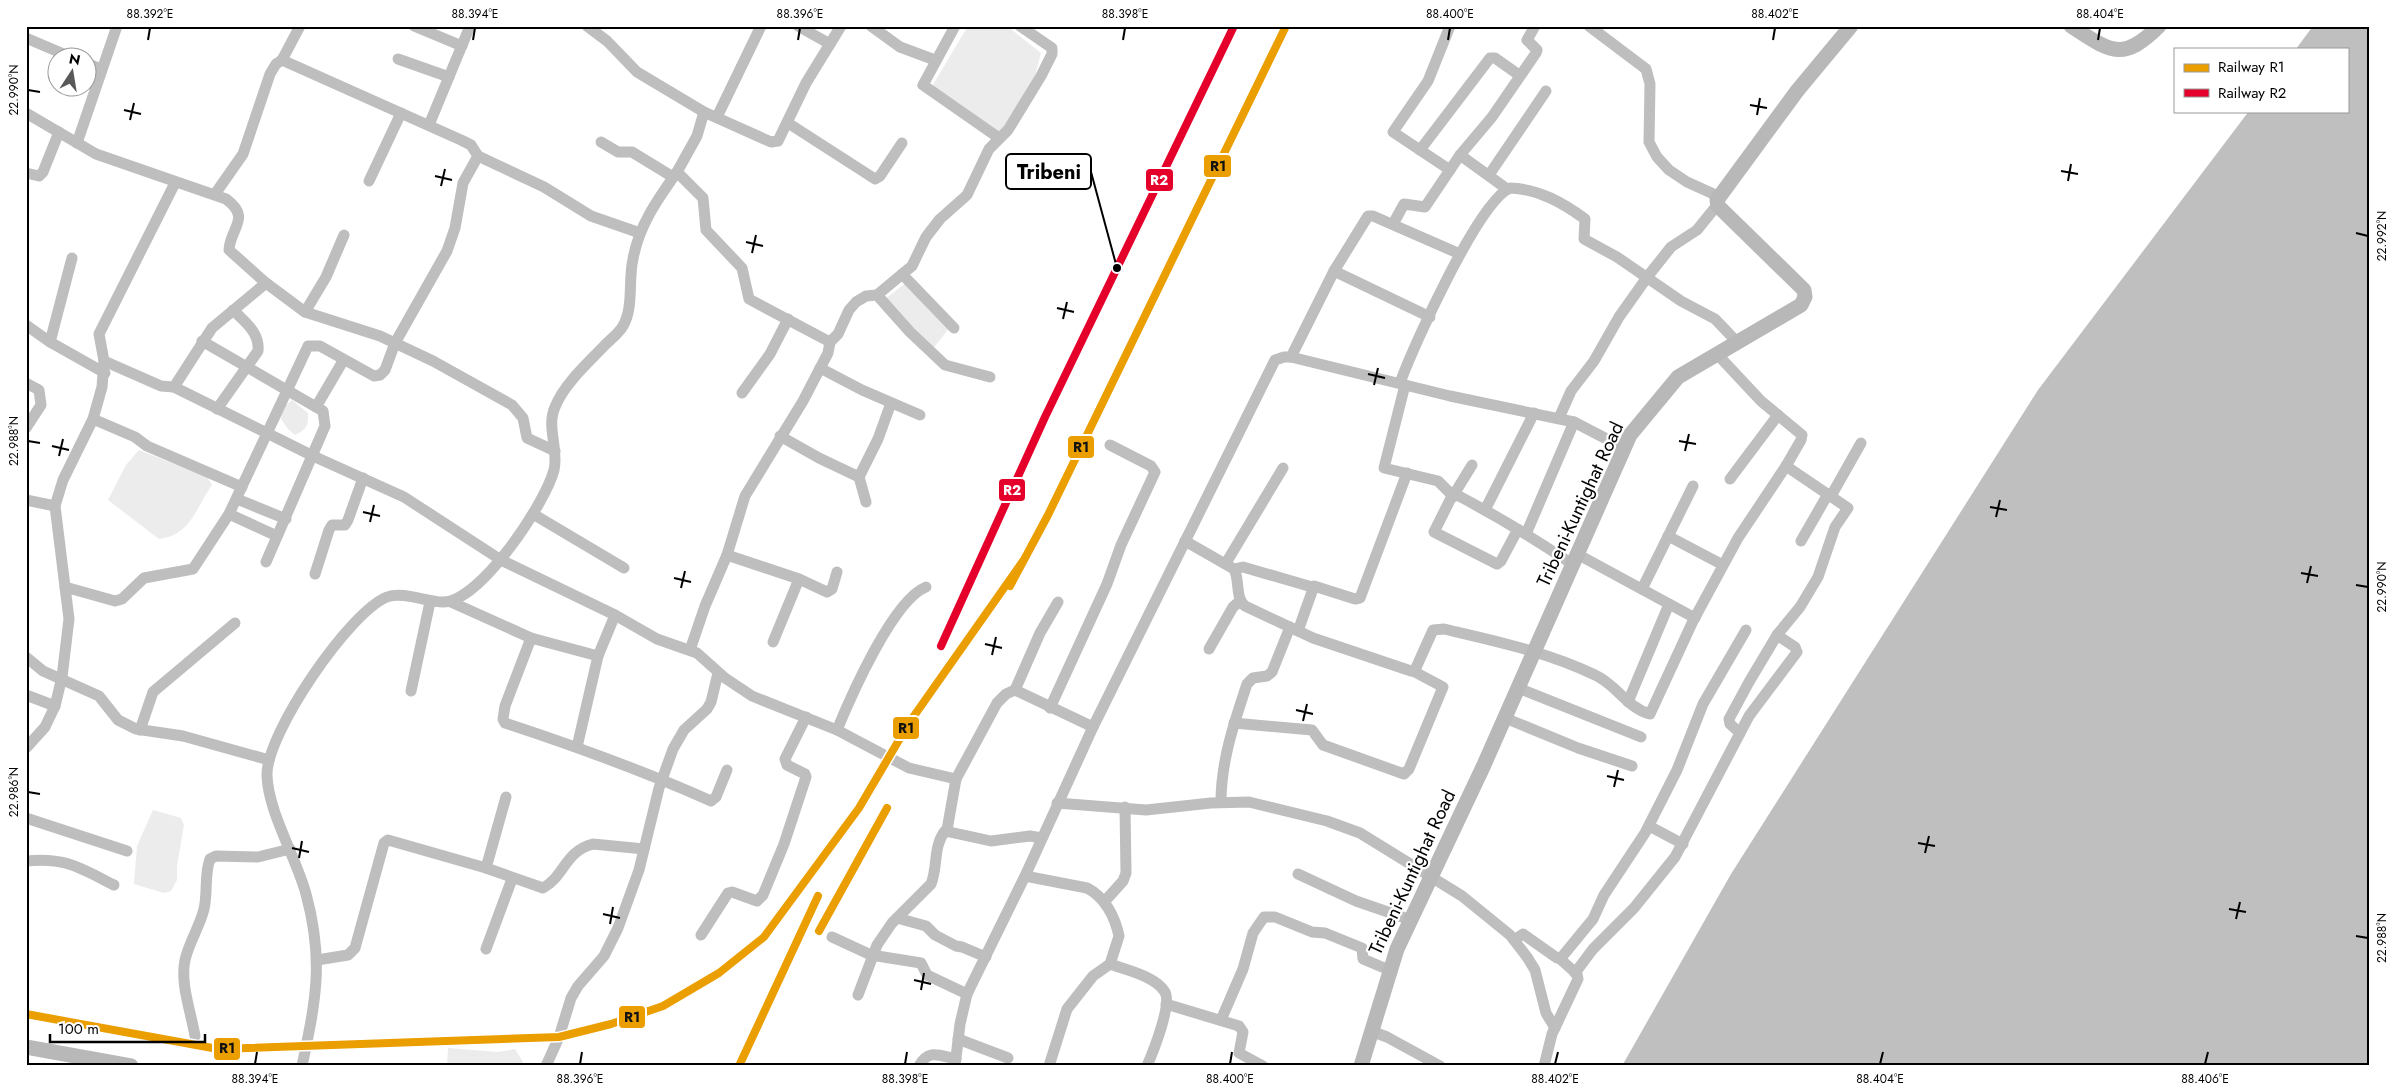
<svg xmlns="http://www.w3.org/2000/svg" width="2396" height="1092" font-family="Jost,sans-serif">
<rect width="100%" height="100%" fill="#fff"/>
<!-- green -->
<g fill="#ececec">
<polygon points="968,26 1007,26 1041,53 1034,80 1008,128 995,136 931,88"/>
<polygon points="908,281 953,323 932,350 884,300"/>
<path d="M292,400L308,413C309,425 306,430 295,435L288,429L281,419L283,408Z"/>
<path d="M139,450L207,477L212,485C195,509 191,535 159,539L108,500L126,465Z"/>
<polygon points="153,810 181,818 184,825 177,866 177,880 171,891 164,893 134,884 137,846"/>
<polygon points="448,1048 498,1052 515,1049 523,1062 523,1066 447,1066"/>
</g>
<!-- water -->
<polygon fill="#bfbfbf" points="2313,26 2370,26 2370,1066 1622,1066 1731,874 2038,390 2249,111 2347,111 2347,49 2296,49"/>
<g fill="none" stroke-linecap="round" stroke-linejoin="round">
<!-- street -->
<g stroke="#bebebe" stroke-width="11">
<polyline points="414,26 462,46"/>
<polyline points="587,26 607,41 637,72 704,112 697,136 677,172 703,198 706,230 742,268 749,299 830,342 828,353 803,401 745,496 727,555 705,606 690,650"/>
<polyline points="798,26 830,44"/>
<polyline points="871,26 900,47 935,60"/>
<polyline points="955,26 923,85 999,138"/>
<polyline points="1450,26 1428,81 1393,132 1450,170"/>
<polyline points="1589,26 1646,69 1650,84 1649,142 1657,157 1669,170 1687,182 1718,196"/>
<polyline points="26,38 73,58"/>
<polyline points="398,59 449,77"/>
<polyline points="282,60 300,26"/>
<polyline points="88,64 101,69"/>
<polyline points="704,112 771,142 778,141 806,83 841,26"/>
<path d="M26,113L96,154L226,199C252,218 230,228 229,250L266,283L305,312L380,336L433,361L512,405L523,418L527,438L555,451"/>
<polyline points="717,117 761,26"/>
<polyline points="788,123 875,179 880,176 902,143"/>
<polyline points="429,125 470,26"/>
<polyline points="601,142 618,152 632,152 673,177"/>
<polyline points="77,143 117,26"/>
<polyline points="1420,150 1490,58 1495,58 1519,75"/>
<polyline points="1460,155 1507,189"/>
<polyline points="26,173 39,176 43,172 59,132"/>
<polyline points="1489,175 1546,91"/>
<polyline points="369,181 401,113"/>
<polyline points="215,194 243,154 270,74 276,64 282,60 461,140 471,145 478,156 544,187 591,216 640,233"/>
<polyline points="1393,224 1404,204 1425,207 1460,155 1492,117 1536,53 1537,50 1527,40 1535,26"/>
<polyline points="1334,271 1430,317"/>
<polyline points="902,274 954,328"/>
<polyline points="877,295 910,332 945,365 990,377"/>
<polyline points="305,312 326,277 344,235"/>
<polyline points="26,325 50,342 105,373"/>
<polyline points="202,341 323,411 325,426 266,562"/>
<polyline points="50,342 72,258"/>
<polyline points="830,342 838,334 849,310 856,302 866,296 877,295 912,266 926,237 940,219 967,195 989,149 1008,130 1041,76 1052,54 1052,48 1020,26"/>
<polyline points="1717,354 1761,401 1802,435 1801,440 1786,466 1848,508 1835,527 1818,577 1800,607 1777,635 1749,682 1729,719 1730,724 1740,733"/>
<polyline points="1291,357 1334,271 1368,216 1373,216 1460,254"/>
<polyline points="104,361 161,386 174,387 212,328 266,283"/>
<polyline points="820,368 862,390 920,415"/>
<polyline points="26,383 39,390 41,405 26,428"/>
<path d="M1400,383C1413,347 1478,202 1510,188C1539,189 1563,203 1585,219L1584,239L1617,257L1681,301L1715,319L1737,342"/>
<polyline points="1405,385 1384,468 1438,481 1453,496 1472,465"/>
<polyline points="174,387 313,456 404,497 501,560 615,615 657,639 697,653 725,678 752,696 837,730 909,768 956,779"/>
<polyline points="742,393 770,354 788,319"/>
<polyline points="316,407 343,361"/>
<path d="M217,409L258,351C260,333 245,322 233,310"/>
<polyline points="1559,418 1571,391 1594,361 1619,317 1648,276 1671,247 1697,230 1718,204"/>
<polyline points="93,419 135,437 147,446 242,487"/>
<polyline points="780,436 819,458 859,477 866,502"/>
<polyline points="859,477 878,439 891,403"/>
<polyline points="1730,479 1778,415"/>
<polyline points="1831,496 1861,443"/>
<polyline points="237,499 286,519"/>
<polyline points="26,500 55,506"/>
<polyline points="1485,510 1534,413"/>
<polyline points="229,514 277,536"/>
<polyline points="533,514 624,568"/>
<path d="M1518,529L1501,561L1497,564L1434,532L1451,498L1457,495C1497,516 1535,539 1572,564"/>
<polyline points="1526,534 1574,422"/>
<polyline points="1668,536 1723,565"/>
<path d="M1185,541L1234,569C1240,580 1235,598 1245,606L1313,638L1411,671L1415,670L1433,630L1444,629C1495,641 1547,652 1595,675C1616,684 1627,708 1650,714L1693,621L1738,538L1786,466"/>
<polyline points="1801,541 1828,494"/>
<polyline points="1577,554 1695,618"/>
<polyline points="727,555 799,579 827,592 832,589 837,572"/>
<polyline points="1226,563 1283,468"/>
<polyline points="1234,569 1243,567 1312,587"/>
<polyline points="315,574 329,530 332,525 345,525 348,520 363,478"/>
<polyline points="65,587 115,601 122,599 144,578 193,569 229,514 308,346 320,346 374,376 380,375 385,370 395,343 447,251 455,228 463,183 478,156"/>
<polyline points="1642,589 1693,486"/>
<polyline points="451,602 531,638"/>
<polyline points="1058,602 1040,633 1015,690 1093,727"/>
<polyline points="1298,631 1314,586 1355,599 1360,598 1407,473"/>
<polyline points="773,642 799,579"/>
<polyline points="1209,649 1233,607 1240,601"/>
<path d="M598,656L531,638L505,706L503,719L505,723C575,746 644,771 711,801L716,797L727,770"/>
<polyline points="26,657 43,671 99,696 118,720 136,729 183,736 269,760"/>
<polyline points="1518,688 1641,737"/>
<polyline points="411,691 430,602"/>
<polyline points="26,695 55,706"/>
<polyline points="1628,702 1669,604"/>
<polyline points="1050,708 1107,584 1121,545 1155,472 1151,466 1110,445"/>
<polyline points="1505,718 1578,748 1632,766"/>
<polyline points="1234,723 1312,730 1323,745 1404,774 1409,769 1443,687 1413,671"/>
<polyline points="140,730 153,692 235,623"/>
<path d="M837,730C851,696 893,600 926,587"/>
<polyline points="577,747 598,656 615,615"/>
<polyline points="26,748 45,727 55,706 62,677 69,619 55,506 63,480 93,419 102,387 104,361 99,334 175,183"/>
<path d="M1221,802C1221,761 1234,723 1247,684L1253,678L1267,676L1272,672L1290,627"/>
<polyline points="1057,803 1146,810 1211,803 1249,802 1327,821 1360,833 1462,896 1510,935 1527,957 1535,970 1546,1013 1555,1028"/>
<polyline points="26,818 127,851"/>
<polyline points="1649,826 1683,844"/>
<polyline points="947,830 956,779 997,703 1006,694 1015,690"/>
<path d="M26,861C66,857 80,868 114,885"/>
<polyline points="486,868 506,797"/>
<polyline points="1298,874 1356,901 1411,920"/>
<path d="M1025,876L1087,888C1105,897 1115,917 1119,936L1110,964L1093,976L1067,1009L1049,1066"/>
<polyline points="1105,901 1123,881 1126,873 1125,807"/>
<polyline points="897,918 926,926 935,935 956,946 962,947 986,957"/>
<polyline points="701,935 728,893 732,892 757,901 763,895 784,844 806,777 805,774 787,765 785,759 806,717"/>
<polyline points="832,937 871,955 921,963 927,975 967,994"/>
<polyline points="1514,940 1523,934 1557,958 1561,958 1593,919 1604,895 1645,833 1677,770 1703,704 1746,630"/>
<polyline points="486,949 512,879"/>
<path d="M317,960L348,955L355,948L384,843L388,840L486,868L543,888C564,877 565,851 593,844L644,849"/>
<path d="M1110,964C1126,970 1155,976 1165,992C1172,1005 1153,1052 1147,1066"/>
<polyline points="1575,973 1593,949 1634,908 1675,857 1749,716 1797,652 1795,647 1777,635"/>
<path d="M858,995L877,945L892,923L931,884C938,867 933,846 945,831L991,841L1030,836L1042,838"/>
<polyline points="1166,1004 1239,1026 1243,1032 1239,1053 1263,1066"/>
<polyline points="1221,1020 1243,969 1253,933 1264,917 1275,917 1312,932 1325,933 1362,948 1363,959 1389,970"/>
<polyline points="1371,1031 1387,1037 1440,1066"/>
<path d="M195,1036C191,1012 180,984 185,960C189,942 200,926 204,909C208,892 204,875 210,859L216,856L258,857L290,849"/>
<polyline points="958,1039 1008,1058"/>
<path d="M302,1066C316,1000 324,960 306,894C296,857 268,812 267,775C266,734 349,612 387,597C403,591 427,602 443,602C480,602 545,504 554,470C559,449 546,427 555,407C564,384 588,363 605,345C611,339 619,333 623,326C634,307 628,280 633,259C639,225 658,199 677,172"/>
<polyline points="546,1066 559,1037 571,998 578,986 604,956 618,928 639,870 659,788 673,749 684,730 707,709 711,702 718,673"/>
<path d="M919,1066C929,1048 940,1056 956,1059"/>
<polyline points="955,1066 960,1024 967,994 1025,876 1093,727 1275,360 1284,357 1291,357 1450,396 1574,422 1624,448"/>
<polyline points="1544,1066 1552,1034 1578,979 1577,974 1559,958"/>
</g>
<!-- secondary -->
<g stroke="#b8b8b8" stroke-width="15">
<path d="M2071,26C2110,51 2122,63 2159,26"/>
<polyline points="26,1047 131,1066"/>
<polyline points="1361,1066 1397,949 1483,767 1630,435 1678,377 1801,305 1805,297 1804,290 1718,206 1717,200 1797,91 1851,26"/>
</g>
<!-- rail-1 casing -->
<g stroke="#fff" stroke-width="11">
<g id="rail-1">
<polyline points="1010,586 1048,515 1286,26"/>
<polyline points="819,931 887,808"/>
<polyline points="26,1014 218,1049 559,1037 611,1024 663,1006 719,973 764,937 859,808 909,723 1023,561"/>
<polyline points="739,1066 818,896"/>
</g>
</g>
<!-- rail-2 casing -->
<g stroke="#fff" stroke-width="11">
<polyline id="rail-2" points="941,646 1045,417 1234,26"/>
</g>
<!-- rail-1 -->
<use href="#rail-1" stroke="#eb9e00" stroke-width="8"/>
<!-- rail-2 -->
<use href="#rail-2" stroke="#e4002b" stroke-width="8"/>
</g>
<!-- ticks -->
<path fill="none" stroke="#000" stroke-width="2" d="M148,40L150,28M473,40L475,28M798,40L800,28M1123,40L1125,28M1448,40L1450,28M1773,40L1775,28M2098,40L2100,28M28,90L40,92M1750,105L1767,108M124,110L141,114M1757,115L1760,98M130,120L134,103M2061,171L2078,174M435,176L452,180M2068,181L2071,164M441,186L445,169M2356,233L2368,236M746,242L763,246M752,253L756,235M1057,308L1074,312M1063,319L1067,302M1368,374L1385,378M1374,385L1378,368M28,441L40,443M1679,441L1696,444M52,446L69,450M1685,451L1689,434M59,456L63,439M1990,507L2007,510M363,512L380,516M1996,517L2000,500M370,522L374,505M2301,573L2318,576M674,578L691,582M2307,583L2311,566M2356,585L2368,587M681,588L685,571M985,644L1002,648M992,655L996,637M1296,710L1313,714M1303,721L1307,704M1607,776L1624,780M1614,787L1618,770M28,792L40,794M1918,843L1935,846M292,848L309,852M1925,853L1929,836M299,858L302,841M2229,909L2246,912M603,914L620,918M2236,919L2240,902M610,924L613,907M2356,936L2368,938M914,980L931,984M921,990L924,973M255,1064L257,1052M580,1064L582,1052M905,1064L907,1052M1230,1064L1232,1052M1555,1064L1558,1052M1880,1064L1883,1052M2205,1064L2208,1052"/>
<g text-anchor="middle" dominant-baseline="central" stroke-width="4.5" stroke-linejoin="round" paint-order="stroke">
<!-- street labels -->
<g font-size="19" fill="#000" stroke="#fff">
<text transform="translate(1580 504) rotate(-65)">Tribeni-Kuntighat Road</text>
<text transform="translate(1412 872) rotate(-65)">Tribeni-Kuntighat Road</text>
</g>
</g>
<!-- callouts -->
<path fill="none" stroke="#000" stroke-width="2" d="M1117 268L1091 172"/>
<circle fill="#000" stroke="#fff" stroke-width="2" cx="1117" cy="268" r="5"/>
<rect fill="#fff" stroke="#000" stroke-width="2" x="1006" y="154" width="85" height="35" rx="5"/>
<g font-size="20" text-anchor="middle" font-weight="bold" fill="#000">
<text x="1049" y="179">Tribeni</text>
</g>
<g stroke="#fff" stroke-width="2">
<rect x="1203" y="154" width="29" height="24" rx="5" fill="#eb9e00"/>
<rect x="1145" y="168" width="29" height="24" rx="5" fill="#e4002b"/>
<rect x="1067" y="435" width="28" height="24" rx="5" fill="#eb9e00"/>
<rect x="998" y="478" width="28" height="24" rx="5" fill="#e4002b"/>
<rect x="892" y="716" width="28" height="24" rx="5" fill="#eb9e00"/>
<rect x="618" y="1005" width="28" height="24" rx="5" fill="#eb9e00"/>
<rect x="213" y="1037" width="28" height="24" rx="5" fill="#eb9e00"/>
</g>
<g font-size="14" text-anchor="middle" font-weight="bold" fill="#fff">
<text x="1159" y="185">R2</text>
<text x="1012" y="495">R2</text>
</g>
<g font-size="14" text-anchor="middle" font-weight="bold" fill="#111">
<text x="1218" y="171">R1</text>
<text x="1081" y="452">R1</text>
<text x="906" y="733">R1</text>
<text x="632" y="1022">R1</text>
<text x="227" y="1053">R1</text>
</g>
<!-- border -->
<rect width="2396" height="1092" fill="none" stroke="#ffffff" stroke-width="55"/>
<!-- legend -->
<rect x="2174" y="48" width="175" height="65" fill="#ffffff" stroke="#999999"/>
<rect x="2184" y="64" width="25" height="8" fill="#eb9e00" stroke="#999999"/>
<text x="2218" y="72" font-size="15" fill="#000000">Railway R1</text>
<rect x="2184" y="89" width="25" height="8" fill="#e4002b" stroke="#999999"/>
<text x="2218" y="98" font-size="15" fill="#000000">Railway R2</text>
<!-- north arrow -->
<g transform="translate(72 72) rotate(12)"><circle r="24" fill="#ffffff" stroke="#999999"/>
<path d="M0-4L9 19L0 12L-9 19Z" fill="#595959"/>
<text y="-8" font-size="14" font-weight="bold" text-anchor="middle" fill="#000000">N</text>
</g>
<!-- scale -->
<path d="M50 1034v8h155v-8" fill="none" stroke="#000000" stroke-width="2.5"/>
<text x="58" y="1034" font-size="15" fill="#000000" stroke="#ffffff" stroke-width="4" paint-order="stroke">100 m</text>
<rect x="28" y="28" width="2340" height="1036" fill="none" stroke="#000" stroke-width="2"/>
<g font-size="12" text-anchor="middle" fill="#000">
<text x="150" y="18">88.392°E</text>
<text x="475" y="18">88.394°E</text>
<text x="800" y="18">88.396°E</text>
<text x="1125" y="18">88.398°E</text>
<text x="1450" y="18">88.400°E</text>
<text x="1775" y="18">88.402°E</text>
<text x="2100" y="18">88.404°E</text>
<text transform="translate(14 90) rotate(-90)" y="4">22.990°N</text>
<text transform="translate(2382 236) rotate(-90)" y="4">22.992°N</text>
<text transform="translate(14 441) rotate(-90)" y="4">22.988°N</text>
<text transform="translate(2382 587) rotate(-90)" y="4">22.990°N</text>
<text transform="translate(14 792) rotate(-90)" y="4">22.986°N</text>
<text transform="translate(2382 938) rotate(-90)" y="4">22.988°N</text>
<text x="255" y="1083">88.394°E</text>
<text x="580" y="1083">88.396°E</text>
<text x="905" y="1083">88.398°E</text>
<text x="1230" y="1083">88.400°E</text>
<text x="1555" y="1083">88.402°E</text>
<text x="1880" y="1083">88.404°E</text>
<text x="2205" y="1083">88.406°E</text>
</g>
</svg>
